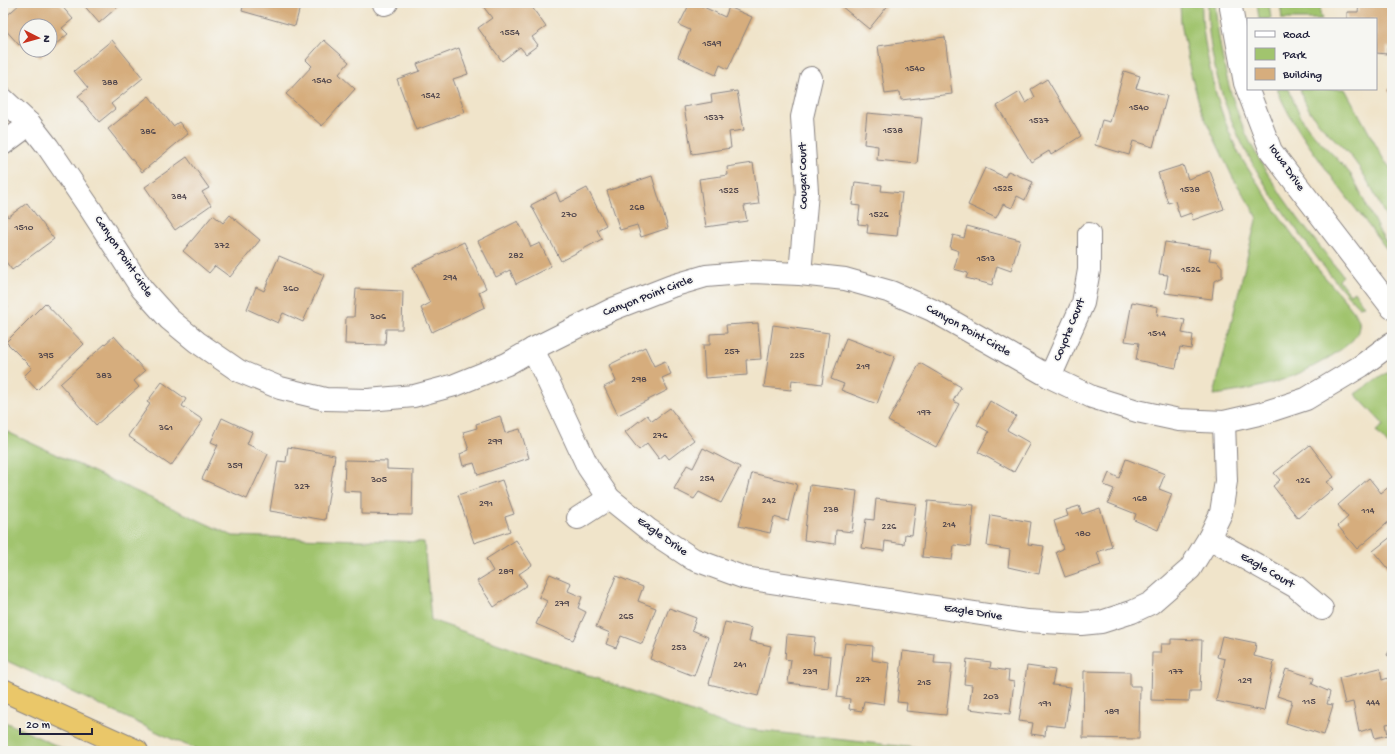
<svg xmlns="http://www.w3.org/2000/svg" width="1395" height="754" font-family="'Gochi Hand',sans-serif">
<rect width="100%" height="100%" fill="#f6f6f2"/>
<filter id="ink" filterUnits="userSpaceOnUse"><feTurbulence type="fractalNoise" baseFrequency=".025" numOctaves="2"/><feDisplacementMap in="SourceGraphic" scale="8" xChannelSelector="R" yChannelSelector="G"/><feConvolveMatrix kernelMatrix="1 2 1 2 8 2 1 2 1" color-interpolation-filters="sRGB"/></filter>
<filter id="wash" filterUnits="userSpaceOnUse"><feTurbulence type="fractalNoise" baseFrequency=".012" numOctaves="4" result="noise"/><feDisplacementMap in="SourceGraphic" scale="16" xChannelSelector="R" yChannelSelector="G"/><feGaussianBlur stdDeviation="0.9" result="paint"/><feColorMatrix in="noise" values="0 0 0 0 0 0 0 0 0 0 0 0 0 0 0 0 0 1.4 0 .05"/><feComposite in="paint" operator="in"/></filter>
<g filter="url(#wash)">
<rect width="100%" height="100%" fill="#f0e4ca"/>
<!-- green -->
<g fill="#a1c46e" stroke="#627354">
<path d="M1180,3H1202C1201,20 1204,37 1207,54C1212,83 1221,114 1233,141C1240,158 1251,173 1261,188C1279,216 1298,243 1318,269C1325,278 1359,315 1359,321C1361,337 1347,345 1336,353C1297,379 1260,389 1214,395L1257,216L1233,178L1201,110L1190,70L1181,23Z"/>
<path d="M1208,3H1215C1219,51 1229,100 1251,144C1275,192 1310,234 1343,276L1339,280L1350,294L1354,291L1364,306L1359,307C1350,298 1341,288 1333,278C1322,265 1312,251 1302,237C1261,183 1228,130 1214,63C1210,43 1207,23 1208,3Z"/>
<polygon points="1257,3 1269,3 1271,19 1259,19"/>
<polygon points="1280,3 1321,3 1320,15 1322,19 1282,19"/>
<path d="M1277,89H1289C1295,106 1302,122 1314,135C1326,149 1341,161 1352,176L1380,233L1392,252V256C1367,223 1341,191 1318,158C1302,136 1287,114 1277,89Z"/>
<path d="M1300,89H1345L1384,160L1392,170V229C1380,207 1369,179 1353,159C1332,133 1311,124 1300,89Z"/>
<polygon points="1387,373 1392,373 1392,449 1376,431 1384,425 1355,394 1382,375"/>
<polygon points="3,430 233,536 424,542 431,620 737,728 943,751 201,751 174,740 3,659"/>
<polygon points="3,721 68,751 3,751"/>
</g>
<g id="blocks">
<!-- building -->
<g fill="#d6ad7d">
<polygon points="21,3 59,3 73,19 62,28 68,34 50,49 50,26 26,26 26,43 24,41 19,45 3,27 3,19"/>
<polygon points="82,3 122,3 99,23"/>
<polygon points="244,3 301,3 295,26 242,11"/>
<polygon points="485,3 529,3 546,27 532,37 538,45 526,54 520,47 502,61 478,28 492,18 482,5"/>
<polygon points="690,3 695,3 725,17 729,7 752,17 728,69 720,65 716,75 678,57 690,30 679,25"/>
<polygon points="844,3 890,3 869,29 841,6"/>
<polygon points="1359,3 1392,3 1392,48 1387,47 1387,54 1376,53 1376,19 1347,19 1347,12 1358,12"/>
<polygon points="945,37 952,94 901,100 900,92 885,94 878,46"/>
<polygon points="112,40 143,78 111,104 115,109 99,122 78,96 88,88 74,71"/>
<polygon points="324,40 349,62 339,74 355,89 322,126 286,94 312,66 306,60"/>
<polygon points="459,48 468,74 453,79 465,112 416,130 397,79 420,71 417,64"/>
<polygon points="32,50 49,50 40,58"/>
<polygon points="1124,71 1140,76 1136,88 1167,96 1153,147 1133,141 1129,155 1095,145 1102,120 1110,122"/>
<polygon points="1047,79 1081,136 1051,155 1049,151 1031,162 997,106 1020,92 1026,103 1035,97 1031,89"/>
<polygon points="1392,87 1392,96 1388,90"/>
<polygon points="737,91 744,130 729,132 731,148 692,154 684,107 712,102 711,95"/>
<polygon points="149,96 173,126 179,122 188,134 142,172 108,129"/>
<polygon points="867,113 922,118 917,164 877,160 878,146 864,144"/>
<polygon points="187,157 209,188 202,192 211,205 175,230 145,187"/>
<polygon points="753,163 759,204 744,206 747,221 706,227 699,179 728,175 727,167"/>
<polygon points="1183,165 1188,179 1210,171 1224,209 1193,220 1191,213 1180,217 1175,201 1168,203 1158,173"/>
<polygon points="985,168 1005,177 1008,171 1033,182 1025,200 1017,196 1012,208 1003,204 996,218 968,205"/>
<polygon points="652,176 668,228 641,237 637,225 620,230 607,191"/>
<polygon points="855,182 882,185 881,191 902,193 897,236 867,233 868,225 858,224 860,206 852,205"/>
<polygon points="587,188 606,225 597,230 602,239 561,261 531,205 556,192 560,202"/>
<polygon points="27,203 54,239 12,270 3,258 3,210 8,217"/>
<polygon points="213,215 223,223 230,215 260,240 230,277 215,266 209,273 183,251"/>
<polygon points="518,221 531,247 540,243 551,266 516,284 510,270 496,277 478,241"/>
<polygon points="967,226 1020,240 1011,271 997,266 992,285 966,278 968,273 954,269 959,251 950,248 953,235 964,238"/>
<polygon points="464,242 486,288 479,292 485,307 432,332 421,308 430,303 413,267"/>
<polygon points="1165,242 1211,249 1209,260 1217,261 1222,267 1222,277 1214,281 1212,299 1165,293 1168,275 1159,274"/>
<polygon points="279,256 324,275 303,322 283,313 278,323 247,309 256,287 264,291"/>
<polygon points="356,289 403,291 402,329 386,329 385,345 345,344 346,317 354,317"/>
<polygon points="3,299 8,307 3,310"/>
<polygon points="1132,302 1158,307 1157,315 1185,320 1182,333 1193,335 1191,349 1180,347 1176,368 1136,360 1139,343 1125,341"/>
<polygon points="45,303 84,344 37,390 24,376 32,368 6,342"/>
<polygon points="758,323 761,359 746,360 747,375 705,378 703,345 710,345 710,334 727,333 726,325"/>
<polygon points="773,325 829,333 822,384 792,380 791,390 764,387"/>
<polygon points="114,336 145,371 134,381 139,387 96,425 60,384"/>
<polygon points="846,338 895,356 877,404 841,390 844,384 831,379"/>
<polygon points="645,347 654,366 665,361 671,374 662,378 668,390 618,415 604,387 616,381 609,365"/>
<polygon points="920,363 961,387 953,401 959,404 936,447 888,421"/>
<polygon points="162,382 186,399 182,406 203,420 171,466 128,436 150,404 147,402"/>
<polygon points="990,401 1016,416 1007,430 1030,443 1014,472 978,452 989,432 977,425"/>
<polygon points="670,408 694,440 669,459 665,454 659,459 647,443 639,450 625,432 647,415 652,421"/>
<polygon points="500,416 505,433 520,429 529,458 478,475 474,463 463,466 460,454 469,450 463,432 477,428 476,424"/>
<polygon points="222,418 252,432 247,444 268,454 247,499 202,479 218,445 211,442"/>
<polygon points="1310,445 1334,477 1327,482 1333,489 1298,518 1273,486 1280,480 1274,473"/>
<polygon points="288,447 335,455 325,520 270,511 278,461 286,462"/>
<polygon points="703,448 740,467 721,503 699,492 694,499 674,489 687,465 693,468"/>
<polygon points="1126,459 1165,474 1159,489 1172,494 1158,530 1134,520 1136,514 1108,503 1114,489 1104,485 1109,473 1119,478"/>
<polygon points="345,460 387,461 387,469 413,470 412,515 361,514 361,492 344,491"/>
<polygon points="752,473 797,484 788,521 774,517 770,533 739,526"/>
<polygon points="1369,478 1381,493 1390,486 1392,488 1392,519 1357,549 1338,526 1348,517 1338,505"/>
<polygon points="502,480 514,514 505,517 510,531 474,543 458,495"/>
<polygon points="810,485 857,491 852,532 836,530 835,544 804,540"/>
<polygon points="876,499 916,504 912,535 905,534 904,544 885,541 884,551 862,548 866,519 874,520"/>
<polygon points="928,501 974,505 970,547 954,545 952,560 922,557"/>
<polygon points="1079,506 1082,514 1100,508 1112,547 1097,552 1101,565 1065,577 1056,552 1063,549 1054,521 1068,516 1066,510"/>
<polygon points="991,515 1031,522 1028,544 1044,546 1039,574 1008,567 1010,550 987,546"/>
<polygon points="1392,536 1392,574 1373,551"/>
<polygon points="516,540 532,565 519,574 527,585 494,607 477,581 493,571 486,559"/>
<polygon points="550,574 571,583 568,591 582,597 578,608 586,612 573,640 536,624 547,601 539,597"/>
<polygon points="616,576 643,587 638,601 656,608 642,644 621,636 616,648 606,644 610,633 596,627"/>
<polygon points="669,608 696,618 692,630 708,637 694,676 650,659"/>
<polygon points="725,622 752,628 749,641 771,646 758,696 709,684"/>
<polygon points="787,634 815,637 813,654 831,656 828,688 788,683 791,660 785,659"/>
<polygon points="1222,636 1256,643 1254,656 1274,661 1264,711 1216,701 1225,659 1217,657"/>
<polygon points="1171,639 1202,640 1200,691 1190,691 1189,701 1151,700 1152,653 1160,653 1161,644 1171,644"/>
<polygon points="845,643 873,646 872,660 889,663 884,704 864,701 862,711 849,709 850,699 837,697"/>
<polygon points="1392,646 1392,659 1387,655"/>
<polygon points="903,651 935,655 934,663 952,664 946,715 906,711 907,703 897,702"/>
<polygon points="967,659 991,662 990,668 1009,671 1008,681 1014,682 1010,714 969,709 972,685 964,684"/>
<polygon points="1027,666 1055,670 1052,685 1071,687 1065,727 1046,725 1045,736 1031,734 1033,723 1019,721"/>
<polygon points="1380,668 1382,680 1392,677 1392,723 1386,724 1388,735 1375,738 1372,728 1359,732 1353,702 1345,704 1339,678"/>
<polygon points="1286,669 1314,678 1312,684 1330,692 1327,704 1333,705 1324,735 1286,723 1292,701 1277,696"/>
<polygon points="1084,671 1130,672 1130,686 1140,686 1139,739 1083,738"/>
</g>
</g>
</g>
<g filter="url(#ink)">
<use href="#blocks" fill-opacity="0" stroke="#898382" stroke-width="1"/>
<g fill="none" stroke-linecap="round" stroke-linejoin="round">
<!-- minor casing -->
<g stroke="#898382" stroke-width="24">
<g id="minor">
<polyline points="1231,3 1231,8 1245,83 1271,151 1392,308"/>
<polyline points="384,4 387,3"/>
<polyline points="3,99 30,124 48,147 91,210 142,289 169,319 197,342 239,371 280,388 325,399 368,400 414,396 455,385 507,364 533,349 613,309 672,286 706,276 753,272 800,274 845,279 891,292 932,310 1050,377 1092,397 1137,411 1179,420 1224,422 1263,413 1306,399 1361,366 1392,343"/>
<polyline points="3,144 30,124"/>
<polyline points="800,274 807,192 802,117 811,78"/>
<polyline points="533,349 588,467 609,498 649,530 693,559 745,578 1027,621 1081,624 1101,622 1132,612 1151,603 1190,569 1209,538 1221,513 1226,481 1224,422"/>
<polyline points="1050,377 1083,303 1089,270 1089,234"/>
<polyline points="578,518 609,498"/>
<polyline points="1209,538 1296,587 1322,609"/>
</g>
</g>
<!-- trunk casing -->
<g stroke="#898382" stroke-width="24">
<polyline id="trunk" points="3,690 137,751"/>
</g>
<!-- minor -->
<use href="#minor" stroke="#fff" stroke-width="22"/>
<!-- trunk -->
<use href="#trunk" stroke="#eac769" stroke-width="22"/>
</g>
</g>
<g text-anchor="middle" dominant-baseline="central" stroke-width="3.5" stroke-linejoin="round" paint-order="stroke">
<!-- number labels -->
<g font-size="10" fill="#4f454c">
<text x="510" y="33">1554</text>
<text x="712" y="44">1549</text>
<text x="915" y="69">1540</text>
<text x="322" y="81">1540</text>
<text x="110" y="83">388</text>
<text x="431" y="96">1542</text>
<text x="1139" y="108">1540</text>
<text x="714" y="118">1537</text>
<text x="1039" y="121">1537</text>
<text x="893" y="131">1538</text>
<text x="148" y="132">386</text>
<text x="1003" y="189">1525</text>
<text x="1190" y="190">1538</text>
<text x="729" y="191">1525</text>
<text x="179" y="197">384</text>
<text x="637" y="208">268</text>
<text x="569" y="215">270</text>
<text x="879" y="215">1526</text>
<text x="24" y="228">1510</text>
<text x="222" y="246">372</text>
<text x="516" y="256">282</text>
<text x="986" y="259">1513</text>
<text x="1191" y="270">1526</text>
<text x="450" y="278">294</text>
<text x="291" y="289">360</text>
<text x="378" y="317">306</text>
<text x="1157" y="334">1514</text>
<text x="732" y="352">257</text>
<text x="46" y="356">395</text>
<text x="797" y="356">225</text>
<text x="863" y="367">219</text>
<text x="104" y="376">383</text>
<text x="639" y="380">298</text>
<text x="924" y="413">197</text>
<text x="166" y="428">361</text>
<text x="660" y="436">276</text>
<text x="495" y="442">299</text>
<text x="235" y="466">359</text>
<text x="707" y="479">254</text>
<text x="379" y="480">305</text>
<text x="1303" y="481">126</text>
<text x="302" y="487">327</text>
<text x="1140" y="499">168</text>
<text x="769" y="501">242</text>
<text x="486" y="504">291</text>
<text x="831" y="510">238</text>
<text x="1368" y="511">114</text>
<text x="949" y="525">214</text>
<text x="889" y="527">226</text>
<text x="1083" y="534">180</text>
<text x="506" y="572">289</text>
<text x="562" y="604">279</text>
<text x="626" y="617">265</text>
<text x="679" y="648">253</text>
<text x="740" y="665">241</text>
<text x="810" y="672">239</text>
<text x="1176" y="672">177</text>
<text x="863" y="680">227</text>
<text x="1245" y="681">129</text>
<text x="924" y="683">215</text>
<text x="991" y="697">203</text>
<text x="1309" y="702">115</text>
<text x="1373" y="703">444</text>
<text x="1045" y="704">191</text>
<text x="1112" y="712">189</text>
</g>
<!-- street labels -->
<g font-size="12" fill="#22223b" stroke="#f6f6f2">
<text transform="translate(1286 168) rotate(55)">Iowa Drive</text>
<text transform="translate(804 176) rotate(-91)">Cougar Court</text>
<text transform="translate(123 257) rotate(56)">Canyon Point Circle</text>
<text transform="translate(648 297) rotate(-21)">Canyon Point Circle</text>
<text transform="translate(1070 330) rotate(-68)">Coyote Court</text>
<text transform="translate(968 331) rotate(29)">Canyon Point Circle</text>
<text transform="translate(662 537) rotate(35)">Eagle Drive</text>
<text transform="translate(1267 571) rotate(30)">Eagle Court</text>
<text transform="translate(973 613) rotate(9)">Eagle Drive</text>
</g>
</g>
<!-- margin -->
<rect width="1395" height="754" fill="none" stroke="#f6f6f2" stroke-width="16"/>
<!-- legend -->
<rect x="1247" y="18" width="130" height="72" fill="#f6f6f2" stroke="#a1a1a9"/>
<rect x="1255" y="31" width="20" height="6" fill="#ffffff" stroke="#a1a1a9"/>
<text x="1283" y="38" font-size="12" fill="#22223b">Road</text>
<rect x="1255" y="48" width="20" height="12" fill="#a1c46e" stroke="#a1a1a9"/>
<text x="1283" y="58" font-size="12" fill="#22223b">Park</text>
<rect x="1255" y="68" width="20" height="12" fill="#d6ad7d" stroke="#a1a1a9"/>
<text x="1283" y="78" font-size="12" fill="#22223b">Building</text>
<!-- north arrow -->
<g transform="translate(38 38) rotate(96)"><circle r="19" fill="#f6f6f2" stroke="#a1a1a9"/>
<path d="M0-3L7 15L0 10L-7 15Z" fill="#c8321e"/>
<text y="-6" font-size="11" font-weight="bold" text-anchor="middle" fill="#22223b">N</text>
</g>
<!-- scale -->
<path d="M20 728v6h72v-6" fill="none" stroke="#22223b" stroke-width="2"/>
<text x="26" y="728" font-size="12" fill="#22223b" stroke="#f6f6f2" stroke-width="3" paint-order="stroke">20 m</text>
</svg>
